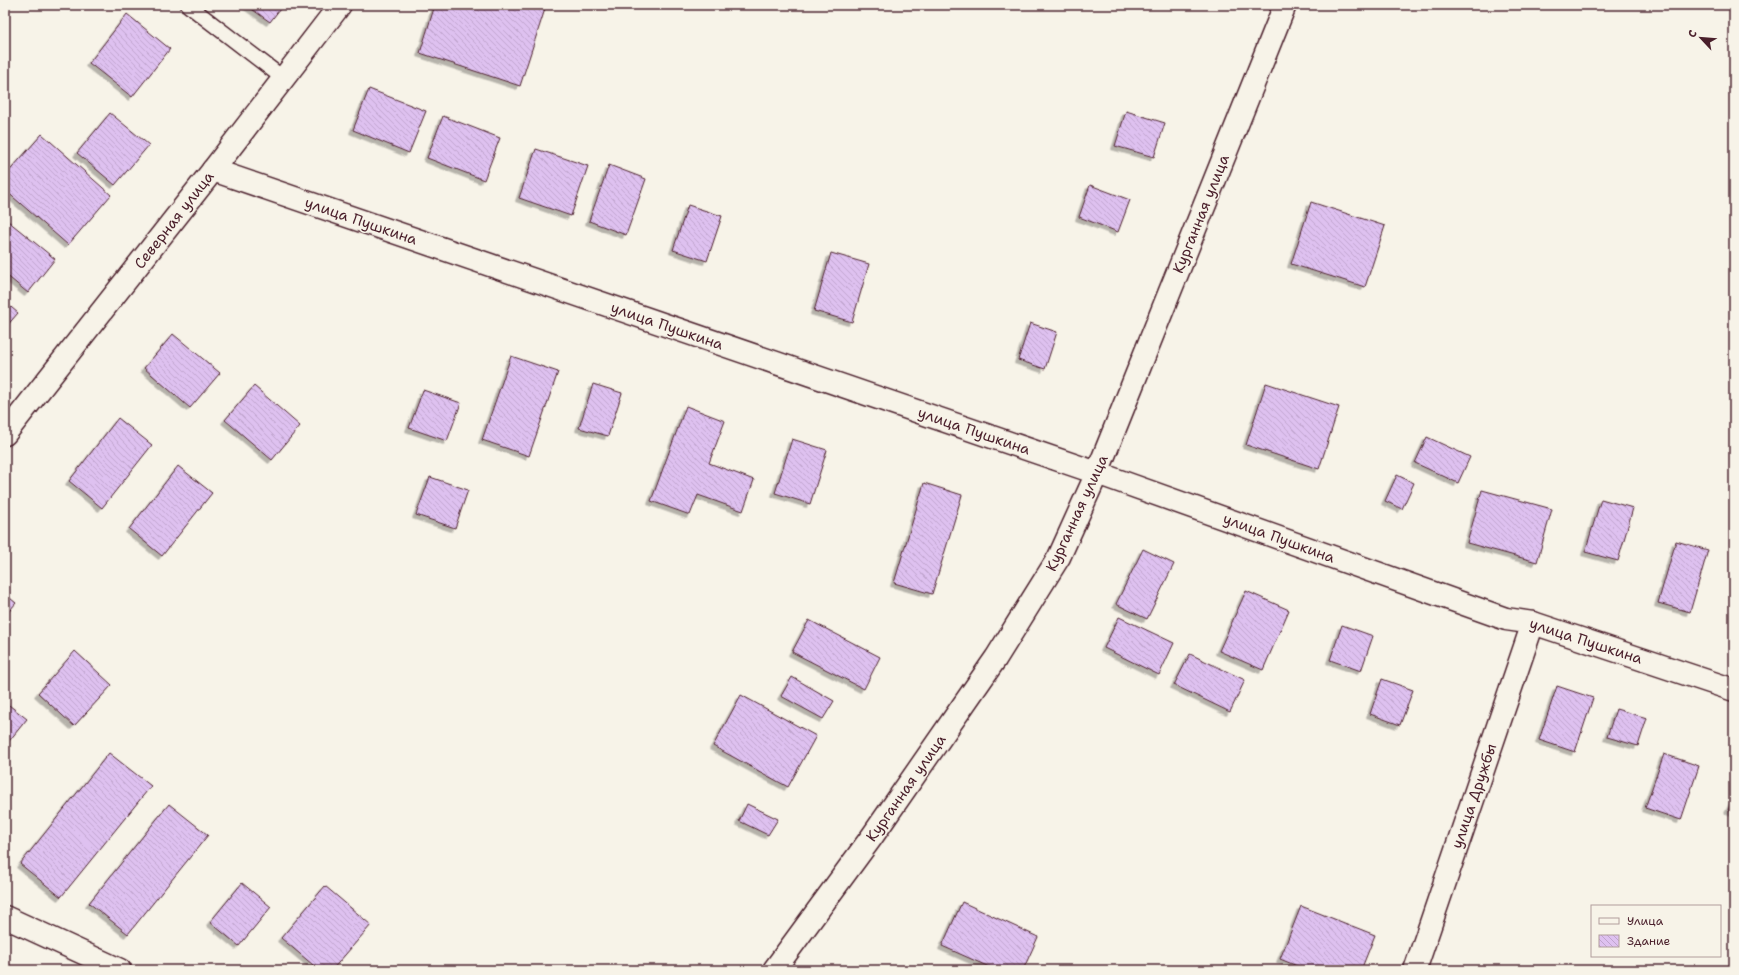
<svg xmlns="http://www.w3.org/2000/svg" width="1739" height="975" font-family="'Shantell Sans',sans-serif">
<defs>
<pattern id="building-back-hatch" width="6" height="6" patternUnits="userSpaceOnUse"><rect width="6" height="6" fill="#dec1f0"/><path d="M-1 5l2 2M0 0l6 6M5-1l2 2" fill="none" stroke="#c0a5ce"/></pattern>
<filter id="shadow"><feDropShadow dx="-3.5" dy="3.5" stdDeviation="0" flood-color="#0004"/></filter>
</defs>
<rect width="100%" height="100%" fill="#f7f3e8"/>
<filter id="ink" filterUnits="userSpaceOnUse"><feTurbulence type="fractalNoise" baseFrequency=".025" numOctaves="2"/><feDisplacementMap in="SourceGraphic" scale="8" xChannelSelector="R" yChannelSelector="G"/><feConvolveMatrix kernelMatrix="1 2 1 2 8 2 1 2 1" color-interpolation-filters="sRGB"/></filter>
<g filter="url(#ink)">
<!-- building -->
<g fill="url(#building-back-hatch)" stroke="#4a1f2b" filter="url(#shadow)">
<polygon points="246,5 283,5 270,22"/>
<polygon points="435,5 532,5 545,9 520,86 420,53"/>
<polygon points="127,14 170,49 132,97 89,63"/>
<polygon points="369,89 426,111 409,153 353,130"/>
<polygon points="1126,111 1165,123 1154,157 1115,146"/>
<polygon points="110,113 149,145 115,185 77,153"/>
<polygon points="443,116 500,138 484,180 427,158"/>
<polygon points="42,134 111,195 68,245 5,190 5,176"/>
<polygon points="536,149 588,166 571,216 519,198"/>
<polygon points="609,165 646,179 626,235 589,221"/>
<polygon points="1090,185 1130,200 1118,232 1079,217"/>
<polygon points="1311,202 1385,226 1365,287 1291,264"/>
<polygon points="688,205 722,216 707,261 673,250"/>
<polygon points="8,221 55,259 28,293 5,274 5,225"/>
<polygon points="831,253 869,264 852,322 814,311"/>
<polygon points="5,302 18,313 5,328"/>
<polygon points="1030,323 1057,332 1045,369 1018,360"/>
<polygon points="173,334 220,373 190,408 144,368"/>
<polygon points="511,356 558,372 529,456 482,440"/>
<polygon points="1266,383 1339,407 1319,469 1246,445"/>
<polygon points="593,384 622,393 608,436 579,428"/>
<polygon points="254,386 300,426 272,460 225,420"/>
<polygon points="423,390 461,403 447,441 409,428"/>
<polygon points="686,406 725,421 709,463 754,480 743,511 698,495 690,515 651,501"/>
<polygon points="118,418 152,445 102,508 69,481"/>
<polygon points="1427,437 1470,457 1458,483 1415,463"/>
<polygon points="792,439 827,450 810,504 775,493"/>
<polygon points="178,466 212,493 162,556 129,529"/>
<polygon points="1397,475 1414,483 1402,509 1385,501"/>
<polygon points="430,477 468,490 455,528 416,515"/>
<polygon points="924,483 962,495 932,594 894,583"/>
<polygon points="1482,490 1552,509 1537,562 1467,543"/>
<polygon points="1601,499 1633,508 1618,561 1585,552"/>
<polygon points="1676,541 1708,550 1690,612 1658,603"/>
<polygon points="1143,549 1174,564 1147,619 1116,604"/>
<polygon points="1246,591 1289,610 1263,670 1219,651"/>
<polygon points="5,594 16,603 5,616"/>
<polygon points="1119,617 1174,643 1159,675 1104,648"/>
<polygon points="809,620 880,657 864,689 792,652"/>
<polygon points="1342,625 1373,636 1361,671 1330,660"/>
<polygon points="75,651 112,685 74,726 38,693"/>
<polygon points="1190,654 1245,680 1230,712 1174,685"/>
<polygon points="792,677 834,701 823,719 781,696"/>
<polygon points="1382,679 1413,690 1400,725 1370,714"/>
<polygon points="1557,686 1593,698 1575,752 1539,740"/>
<polygon points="741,695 816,736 788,787 713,746"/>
<polygon points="5,702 27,719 5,746"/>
<polygon points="1616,709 1647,718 1638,746 1607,737"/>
<polygon points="109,753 151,786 61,897 20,864"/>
<polygon points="1664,754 1699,766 1681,820 1645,808"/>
<polygon points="1734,798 1734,813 1728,810"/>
<polygon points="169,804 208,835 128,934 89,903"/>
<polygon points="747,804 778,819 768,835 739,821"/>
<polygon points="242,883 271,907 239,946 210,922"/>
<polygon points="325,886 371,925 332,970 319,970 281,938"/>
<polygon points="962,902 1038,937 1023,970 996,970 942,946"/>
<polygon points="1301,906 1375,935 1361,970 1307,970 1280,959"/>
</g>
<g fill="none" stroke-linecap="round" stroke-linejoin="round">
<!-- lane casing -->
<g stroke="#4a1f2b" stroke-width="17">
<polyline id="lane" points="188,5 283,78"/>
</g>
<!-- street casing -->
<g stroke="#4a1f2b" stroke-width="25">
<g id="street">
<polyline points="213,170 1097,473 1506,619 1533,623 1734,690"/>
<polyline points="5,434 213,170 340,5"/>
<polyline points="5,917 120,970"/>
<polyline points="774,970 871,838 996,658 1059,557 1097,473 1285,5"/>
<polyline points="1415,970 1533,623"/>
</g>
</g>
<!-- lane -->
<use href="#lane" stroke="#f7f3e8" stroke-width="14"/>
<!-- street -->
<use href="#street" stroke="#f7f3e8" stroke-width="22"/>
</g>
</g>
<g text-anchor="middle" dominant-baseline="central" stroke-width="3" stroke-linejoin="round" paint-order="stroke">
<!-- street labels -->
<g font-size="15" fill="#4a1f2b" stroke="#f7f3e8">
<text transform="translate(1201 214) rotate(-68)">Курганная улица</text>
<text transform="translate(174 220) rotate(-52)">Северная улица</text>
<text transform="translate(361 221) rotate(19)">улица Пушкина</text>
<text transform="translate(667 326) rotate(19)">улица Пушкина</text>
<text transform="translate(974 431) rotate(19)">улица Пушкина</text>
<text transform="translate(1077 513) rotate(-65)">Курганная улица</text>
<text transform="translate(1279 538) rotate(20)">улица Пушкина</text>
<text transform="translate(1586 641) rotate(18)">улица Пушкина</text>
<text transform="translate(906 788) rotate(-55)">Курганная улица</text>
<text transform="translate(1474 796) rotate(-71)">улица Дружбы</text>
</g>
</g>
<!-- margin -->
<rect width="1739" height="975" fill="none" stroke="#f7f3e8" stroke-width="20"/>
<rect x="10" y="10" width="1719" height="955" fill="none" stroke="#4a1f2b" stroke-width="1.5" filter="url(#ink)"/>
<!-- legend -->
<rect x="1591" y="905" width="130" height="52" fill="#f7f3e8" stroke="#b29e9c"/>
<rect x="1599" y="918" width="20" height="6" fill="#f7f3e8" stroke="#b29e9c"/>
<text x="1627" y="925" font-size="12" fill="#4a1f2b">Улица</text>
<rect x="1599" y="935" width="20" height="12" fill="url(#building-back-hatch)" stroke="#b29e9c"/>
<text x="1627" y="945" font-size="12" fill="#4a1f2b">Здание</text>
<!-- north arrow -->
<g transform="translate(1701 38) rotate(296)" stroke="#f7f3e8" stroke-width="3" paint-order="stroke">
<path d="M0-3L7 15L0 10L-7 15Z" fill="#4a1f2b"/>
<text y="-6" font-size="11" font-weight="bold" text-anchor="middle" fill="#4a1f2b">С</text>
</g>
</svg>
